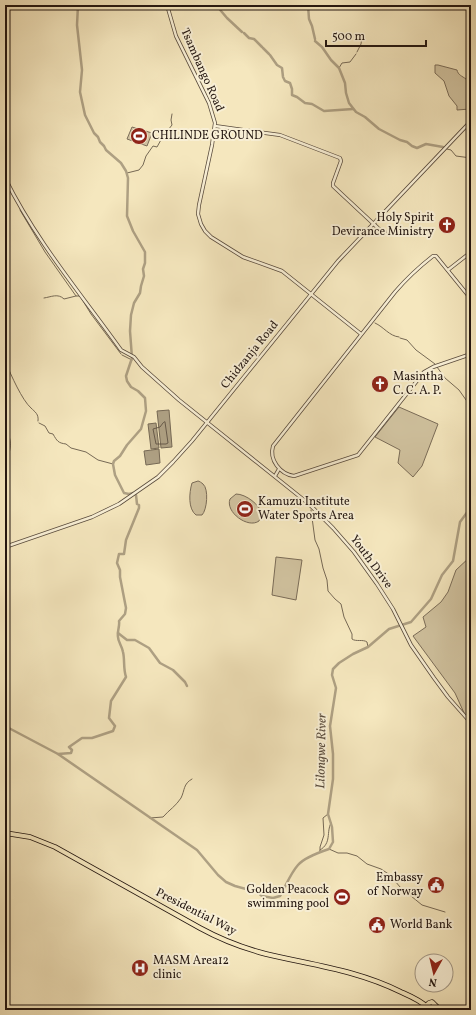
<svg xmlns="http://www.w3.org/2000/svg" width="476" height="1015" font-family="Vollkorn,serif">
<rect width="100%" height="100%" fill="#f5e7be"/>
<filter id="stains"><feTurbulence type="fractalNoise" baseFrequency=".005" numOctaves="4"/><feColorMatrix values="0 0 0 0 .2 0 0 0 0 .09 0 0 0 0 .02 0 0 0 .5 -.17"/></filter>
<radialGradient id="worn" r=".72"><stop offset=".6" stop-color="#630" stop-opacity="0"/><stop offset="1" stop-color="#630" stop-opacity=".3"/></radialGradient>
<!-- green -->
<g fill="#d1c3a0" stroke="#7a6c58">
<path d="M435,65H438L457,70C458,75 462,76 466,79C474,86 471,98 471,107L470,109L457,110V106L449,96L444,81L435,73Z"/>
<polygon points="132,127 152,133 147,146 127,139"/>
<polygon points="399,407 438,424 422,466 413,477 398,463 400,450 375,437"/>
<path d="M5,431C13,436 11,455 5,461Z"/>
<path d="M198,481C199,481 202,483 203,484C209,489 207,510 202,515H196C188,509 189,493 192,483Z"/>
<path d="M236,494C246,494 260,505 262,514L259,521C248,529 225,512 230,499Z"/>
<polygon points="471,556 471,721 465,715 455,693 413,636 426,627 423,617 441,602 448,592 456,570"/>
<polygon points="276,557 302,560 296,600 272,595"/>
</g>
<!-- water -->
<g fill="#aea083" stroke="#766955">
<polygon points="169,410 172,447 161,448 157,411"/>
<polygon points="156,423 159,448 151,449 148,424"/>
<polygon points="159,449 160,463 146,465 144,451"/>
</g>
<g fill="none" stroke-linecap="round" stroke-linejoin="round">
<!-- shore -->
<polygon stroke="#685b4a" stroke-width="1" points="165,422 168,443 166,444 156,444 153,429 160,427 163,423"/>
<!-- stream -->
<g stroke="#766955" stroke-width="1">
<polyline points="357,52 361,44 362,37"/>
<polyline points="339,68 342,63 350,62 356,54"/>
<polyline points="447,149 451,150 456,156 471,158"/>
<polyline points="127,173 139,170 143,165 146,156 153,146 157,147 162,138 166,136 168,130 172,125 171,120 172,114"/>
<polyline points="20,210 45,252 76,296 80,296 91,314 121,354"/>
<path d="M44,298C51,297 58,293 64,299L76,296"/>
<path d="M375,323C384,327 389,336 399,337"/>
<polyline points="400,338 407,340 416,350 435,364"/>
<polyline points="122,355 132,360"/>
<path d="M6,363C11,375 22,400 31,408C35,412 39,414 38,421"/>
<polyline points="437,367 445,378 459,390 471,407"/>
<path d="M39,423L45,426L49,433L53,434C57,441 58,443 66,444L71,448L86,452L98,460L113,464"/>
<path d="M311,510L315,540L319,549L323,568L327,580L328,591L335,599L341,604L344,617L352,634V639C356,642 363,639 367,642L368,647"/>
<path d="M150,818L163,817C169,810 176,806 181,798C185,790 183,784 192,779"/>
<polyline points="329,849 338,853 347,853 357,856 367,864 381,869 390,875 400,887 422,905 445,912"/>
<path d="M320,850C332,843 326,832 331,823"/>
<polyline points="320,852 320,847 324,835 323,818 328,814"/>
</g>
<!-- river -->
<g stroke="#aea083" stroke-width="2.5">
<polyline points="78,5 77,25 82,70 80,92 85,115 94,133 98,137 100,142 104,146 106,150 121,163 126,171 128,178 127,216 133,231 145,252 145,263 143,269 144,276 141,286 140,293 134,303 131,315 130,331 132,358 126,376 127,381 131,387 138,391 145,398 146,411 141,429 127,445 120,456 114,461 113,464 115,475 124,493 129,494 133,493"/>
<polyline points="216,5 227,18 242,32"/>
<polyline points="308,5 309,19 312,26 315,39"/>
<polyline points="244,33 249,38 254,39 262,47"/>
<polyline points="315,41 322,47 331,60 339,68 345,83 346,93 349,103 356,112 365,117 379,129 400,140 407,142 412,146 417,148 426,144 443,147"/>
<polyline points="263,48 269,54"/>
<polyline points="270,55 277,65 282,68 283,77 285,81 290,83 292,89 292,95 297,97 305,103 312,104 324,111 353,109"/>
<polyline points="118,633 127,640 135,640 149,648 160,663 173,670 185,682 187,686"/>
<path d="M5,726L58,754L197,850L218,875L226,882L235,886L257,892L262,896L273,898L280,896C286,886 290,874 298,865C304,858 320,852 329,849L333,842L332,827L328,814L333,779V754L330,726L336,688L332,675L333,669L339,663L353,654L368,647L389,629L411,622L431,599L442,575L453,561L460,522L471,507"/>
<path d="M58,754L71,753L72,750L69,747L82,738H92L113,731L115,726L109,718L111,701L126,677C123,668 125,660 123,652C122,646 118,642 118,637C117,631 120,626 119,621L125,614L126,608L120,577V570L117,563L119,554H124L126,540L139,508V505L137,504L136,495"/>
</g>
<!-- minor casing -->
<g stroke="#584a3c" stroke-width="4">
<g id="minor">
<polyline points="167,5 176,36 209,103 215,123 212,145 199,205 198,214 201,224 205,231 211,237 243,257 282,271 287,275 361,334"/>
<polyline points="215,126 280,135 340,158 341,161 333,183 333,186 378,228 383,232 385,232"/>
<path d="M5,178C36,241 81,294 121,350L134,357L142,367L179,400L309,504L333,528L354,552L377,584L393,609L411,645L434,678L448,697L471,723"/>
<polyline points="448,270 471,252"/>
<path d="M471,299L436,256H433C419,267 407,278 395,292L273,446C269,460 280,474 294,476L358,455L424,372L433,367L471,354"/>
<polyline points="275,476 279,469"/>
<polyline points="5,547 92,517 119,504 158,477 173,462 192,441 338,261 471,121"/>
</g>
</g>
<!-- major casing -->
<g stroke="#231610" stroke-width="5.5">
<g id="major">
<path d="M5,833L30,837L55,847L200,928C220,939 243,948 266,954C312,965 357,970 401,992C410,996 420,1000 427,1007"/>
<polyline points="436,1006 441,1010"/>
<polyline points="430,1010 428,1008 427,1005 429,1003 432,1002 435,1005 435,1008 433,1010"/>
</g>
</g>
<!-- minor -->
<use href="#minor" stroke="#f8efd5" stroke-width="2.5"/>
<!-- major -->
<use href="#major" stroke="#f5e7be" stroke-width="4"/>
</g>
<!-- icons -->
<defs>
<g id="stadium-disc" transform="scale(0.9)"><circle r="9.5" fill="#8f2418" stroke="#f8efd5"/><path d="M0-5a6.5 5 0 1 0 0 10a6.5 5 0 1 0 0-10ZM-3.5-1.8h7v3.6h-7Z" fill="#fff"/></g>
<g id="church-disc" transform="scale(0.9)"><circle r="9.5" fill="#8f2418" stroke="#f8efd5"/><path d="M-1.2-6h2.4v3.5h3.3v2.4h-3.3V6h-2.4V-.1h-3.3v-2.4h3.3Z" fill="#fff"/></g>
<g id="civic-disc" transform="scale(0.9)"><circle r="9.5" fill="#8f2418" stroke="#f8efd5"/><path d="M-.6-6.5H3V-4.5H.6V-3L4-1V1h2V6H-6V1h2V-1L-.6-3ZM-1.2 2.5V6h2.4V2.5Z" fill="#fff"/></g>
<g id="hospital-disc" transform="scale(0.9)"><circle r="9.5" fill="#8f2418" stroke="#f8efd5"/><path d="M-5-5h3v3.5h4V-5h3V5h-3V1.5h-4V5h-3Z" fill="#fff"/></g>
</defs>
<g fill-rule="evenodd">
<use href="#stadium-disc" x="139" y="136"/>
<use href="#church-disc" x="447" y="225"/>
<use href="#church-disc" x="380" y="384"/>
<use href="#stadium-disc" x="245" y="509"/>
<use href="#civic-disc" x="436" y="885"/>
<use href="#stadium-disc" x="342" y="897"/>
<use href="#civic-disc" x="377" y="925"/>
<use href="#hospital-disc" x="140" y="968"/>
</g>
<g text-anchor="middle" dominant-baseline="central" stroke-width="4" stroke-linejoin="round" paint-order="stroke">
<!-- street labels -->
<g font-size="12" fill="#231610" stroke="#f8efd5">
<text transform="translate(202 70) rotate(66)">Tsambango Road</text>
<text transform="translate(250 355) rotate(-51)">Chidzanja Road</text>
<text transform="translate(371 562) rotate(54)">Youth Drive</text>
<text transform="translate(196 912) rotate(27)">Presidential Way</text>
</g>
<!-- poi labels -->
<g font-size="12" fill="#231610" stroke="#f8efd5" text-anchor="start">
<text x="152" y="136">CHILINDE GROUND</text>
<text x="434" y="218" text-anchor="end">Holy Spirit<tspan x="434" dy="14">Devirance Ministry</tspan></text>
<text x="393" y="377">Masintha<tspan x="393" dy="14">C. C. A. P.</tspan></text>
<text x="258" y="502">Kamuzu Institute<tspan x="258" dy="14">Water Sports Area</tspan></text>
<text x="423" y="878" text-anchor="end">Embassy<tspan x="423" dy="14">of Norway</tspan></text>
<text x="329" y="890" text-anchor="end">Golden Peacock<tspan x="329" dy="14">swimming pool</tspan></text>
<text x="390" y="925">World Bank</text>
<text x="153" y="961">MASM Area12<tspan x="153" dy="14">clinic</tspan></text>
</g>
<!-- water labels -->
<g font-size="13" font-style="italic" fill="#5b4d3e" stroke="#f8efd5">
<text transform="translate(322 751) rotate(-89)">Lilongwe River</text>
</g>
</g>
<!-- margin -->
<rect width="476" height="1015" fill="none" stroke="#f5e7be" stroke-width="20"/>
<rect x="6" y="6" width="464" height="1003" fill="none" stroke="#231610" stroke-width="2"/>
<rect x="10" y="10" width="456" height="995" fill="none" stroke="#231610"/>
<!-- north arrow -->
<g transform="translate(434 973) rotate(188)"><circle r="19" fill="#f8efd5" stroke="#a39886"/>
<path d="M0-3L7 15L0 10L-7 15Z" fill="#8f2418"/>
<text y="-6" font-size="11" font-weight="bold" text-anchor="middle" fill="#231610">N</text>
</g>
<!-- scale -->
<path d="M326 40v6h100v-6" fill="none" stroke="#231610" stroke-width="2"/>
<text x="332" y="40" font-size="12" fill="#231610" stroke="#f8efd5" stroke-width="3" paint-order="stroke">500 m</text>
<rect width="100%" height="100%" filter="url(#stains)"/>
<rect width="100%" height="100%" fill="url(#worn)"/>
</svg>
